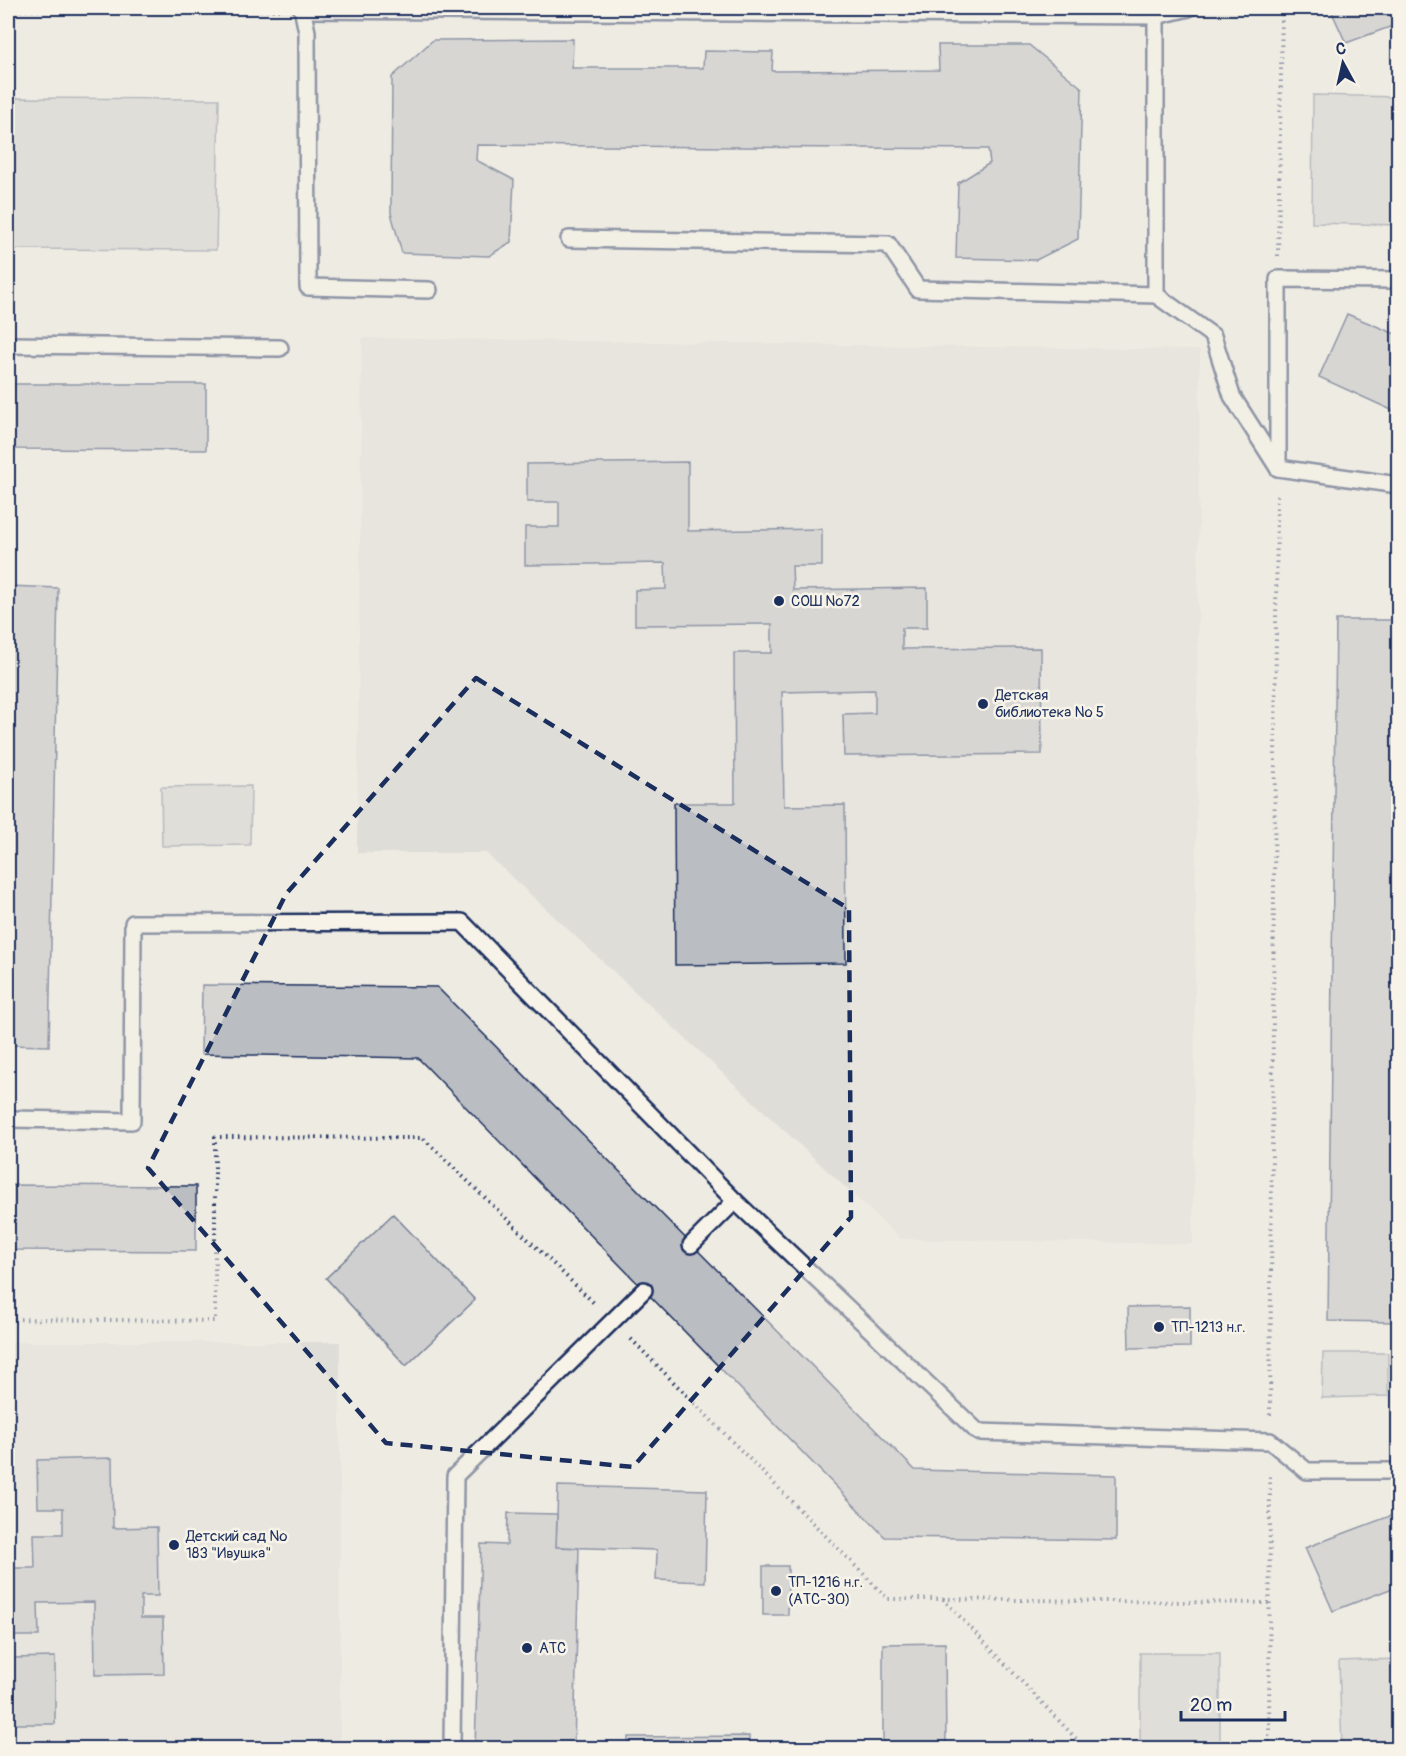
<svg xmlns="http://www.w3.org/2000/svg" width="1406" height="1756" font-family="Pangolin,sans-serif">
<rect width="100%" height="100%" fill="#eeebe2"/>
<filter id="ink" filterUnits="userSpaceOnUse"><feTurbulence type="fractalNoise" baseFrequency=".0167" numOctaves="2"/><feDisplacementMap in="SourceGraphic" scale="12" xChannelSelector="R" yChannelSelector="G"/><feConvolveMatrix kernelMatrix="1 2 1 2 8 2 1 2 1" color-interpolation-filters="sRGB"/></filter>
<g filter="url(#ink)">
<!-- built -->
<g fill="#deddd8">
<polygon points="362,338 1200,350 1193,1244 901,1239 486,853 357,853"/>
<rect x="8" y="1342" width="332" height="406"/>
</g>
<!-- green -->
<g fill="#cfcfcf" stroke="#757f96" stroke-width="1.5">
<polygon points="1313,95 1398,97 1398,225 1312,223"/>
<polygon points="8,98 219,99 216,250 8,249"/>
<polygon points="251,786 250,845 162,846 161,787"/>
<polygon points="393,1214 475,1300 406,1366 326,1278"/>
<polygon points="1323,1353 1388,1353 1388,1396 1322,1398"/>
<rect x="1140" y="1653" width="80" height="95"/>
<polygon points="1398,1659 1398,1748 1342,1748 1339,1661"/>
</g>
<!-- building -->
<g fill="#babdc2" stroke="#1b2f5e" stroke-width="1.5">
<polygon points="1330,8 1398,8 1398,24 1346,43"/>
<polygon points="573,39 572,68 703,68 704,51 773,52 772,71 939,70 938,45 1029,45 1082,88 1078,239 1036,260 956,258 958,183 990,163 988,149 477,145 476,160 514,180 511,242 489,256 402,253 391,213 392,77 433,40"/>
<polygon points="1347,314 1398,335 1398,413 1319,377"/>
<polygon points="8,384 206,384 206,450 8,449"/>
<polygon points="688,462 688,531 822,529 822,566 792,566 793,590 927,588 927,628 902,628 902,649 1041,648 1042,754 844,756 843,714 875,713 875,690 782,692 784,806 845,805 846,963 675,965 674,803 735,803 734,653 772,653 772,624 635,625 635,590 666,589 665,563 525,565 525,527 559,527 559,502 527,502 527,464"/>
<polygon points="8,586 58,588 49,1046 8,1045"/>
<polygon points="1336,620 1398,620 1398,1143 1396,1322 1328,1321"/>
<polygon points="202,985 437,987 915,1470 1116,1475 1116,1540 885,1537 418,1058 201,1054"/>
<polygon points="8,1185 196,1186 196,1251 8,1250"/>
<polygon points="1190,1306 1190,1347 1129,1348 1128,1307"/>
<polygon points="112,1458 113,1528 157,1527 158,1596 141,1596 141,1618 163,1618 164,1674 95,1675 94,1602 38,1603 39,1636 11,1636 12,1658 55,1657 55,1724 8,1724 8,1568 35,1568 34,1534 63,1534 63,1508 38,1508 37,1460"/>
<polygon points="558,1486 707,1490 705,1582 656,1580 657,1550 556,1547"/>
<polygon points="508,1513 557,1514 556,1547 579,1548 574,1748 475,1748 481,1544 507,1545"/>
<polygon points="1398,1513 1398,1586 1333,1611 1305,1548"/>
<rect x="763" y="1566" width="25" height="49"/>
<polygon points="945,1643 946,1748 883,1748 883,1644"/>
<polygon points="749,1736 749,1748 628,1748 628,1737"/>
</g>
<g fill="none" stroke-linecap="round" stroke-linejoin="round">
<!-- lane casing -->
<g stroke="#1b2f5e" stroke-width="20">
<g id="lane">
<polyline points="302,8 307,32 308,287 429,290"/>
<polyline points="302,10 1156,16 1189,8"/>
<polyline points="569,239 888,244 918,289 1156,295 1213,336 1232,396 1278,468 1398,485"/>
<polyline points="1156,295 1156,16"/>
<polyline points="8,345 280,348"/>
<polyline points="1278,468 1278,279 1398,280"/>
<polyline points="8,1119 132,1121 133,923 462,922 735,1201 978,1432 1270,1441 1307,1471 1398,1471"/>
<polyline points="691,1245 735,1201"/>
<polyline points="452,1748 455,1476 644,1290"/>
</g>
</g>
<!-- path -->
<g stroke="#1b2f5e" stroke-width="4" stroke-dasharray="1.5 4.5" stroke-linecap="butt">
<polyline points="8,10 280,10"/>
<polyline points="1278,256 1282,8"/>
<polyline points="8,1319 215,1321 215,1137 423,1138 595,1304"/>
<polyline points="631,1339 888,1599 943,1599 1085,1748"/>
<polyline points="1270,1415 1277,493"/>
<polyline points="943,1599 1270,1603"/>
<polyline points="1269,1748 1270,1474"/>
</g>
<!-- lane -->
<use href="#lane" stroke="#f7f3e8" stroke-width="15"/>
</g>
</g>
<!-- marked area -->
<path d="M0 0H1406V1756H0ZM476,678L849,909L851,1217L633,1467L386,1443L148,1168L286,894Z" fill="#eeebe2" fill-opacity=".55" fill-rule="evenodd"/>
<path fill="none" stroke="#1b2f5e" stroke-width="4.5" stroke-dasharray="12 8" stroke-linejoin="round" d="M476,678L849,909L851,1217L633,1467L386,1443L148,1168L286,894Z"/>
<!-- markers -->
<g fill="#1b2f5e" stroke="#f7f3e8" stroke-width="2">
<circle cx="779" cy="601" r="6"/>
<circle cx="983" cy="704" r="6"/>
<circle cx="1159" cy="1327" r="6"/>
<circle cx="174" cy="1545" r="6"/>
<circle cx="776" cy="1591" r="6"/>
<circle cx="527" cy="1648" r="6"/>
</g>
<g text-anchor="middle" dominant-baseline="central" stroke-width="5" stroke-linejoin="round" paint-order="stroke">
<!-- poi labels -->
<g font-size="15" fill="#1b2f5e" stroke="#f7f3e8" text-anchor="start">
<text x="791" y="601">СОШ №72</text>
<text x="995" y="695">Детская<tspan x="995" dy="17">библиотека № 5</tspan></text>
<text x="1171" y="1327">ТП-1213 н.г.</text>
<text x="186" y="1536">Детский сад №<tspan x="186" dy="17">183 "Ивушка"</tspan></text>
<text x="788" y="1582">ТП-1216 н.г.<tspan x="788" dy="17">(АТС-30)</tspan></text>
<text x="539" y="1648">АТС</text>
</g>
</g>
<!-- margin -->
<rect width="1406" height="1756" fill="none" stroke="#f7f3e8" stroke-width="30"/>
<rect x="15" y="15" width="1376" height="1726" fill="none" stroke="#1b2f5e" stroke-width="2" filter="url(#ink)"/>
<!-- north arrow -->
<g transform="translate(1343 63) rotate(352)" stroke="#f7f3e8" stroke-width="4.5" paint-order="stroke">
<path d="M0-4.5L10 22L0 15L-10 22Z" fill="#1b2f5e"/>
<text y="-9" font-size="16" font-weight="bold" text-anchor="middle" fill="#1b2f5e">С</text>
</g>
<!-- scale -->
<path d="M1181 1711v9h104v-9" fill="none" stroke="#1b2f5e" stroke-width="3"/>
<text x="1190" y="1711" font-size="18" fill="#1b2f5e" stroke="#f7f3e8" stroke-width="4.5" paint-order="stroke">20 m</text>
</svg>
